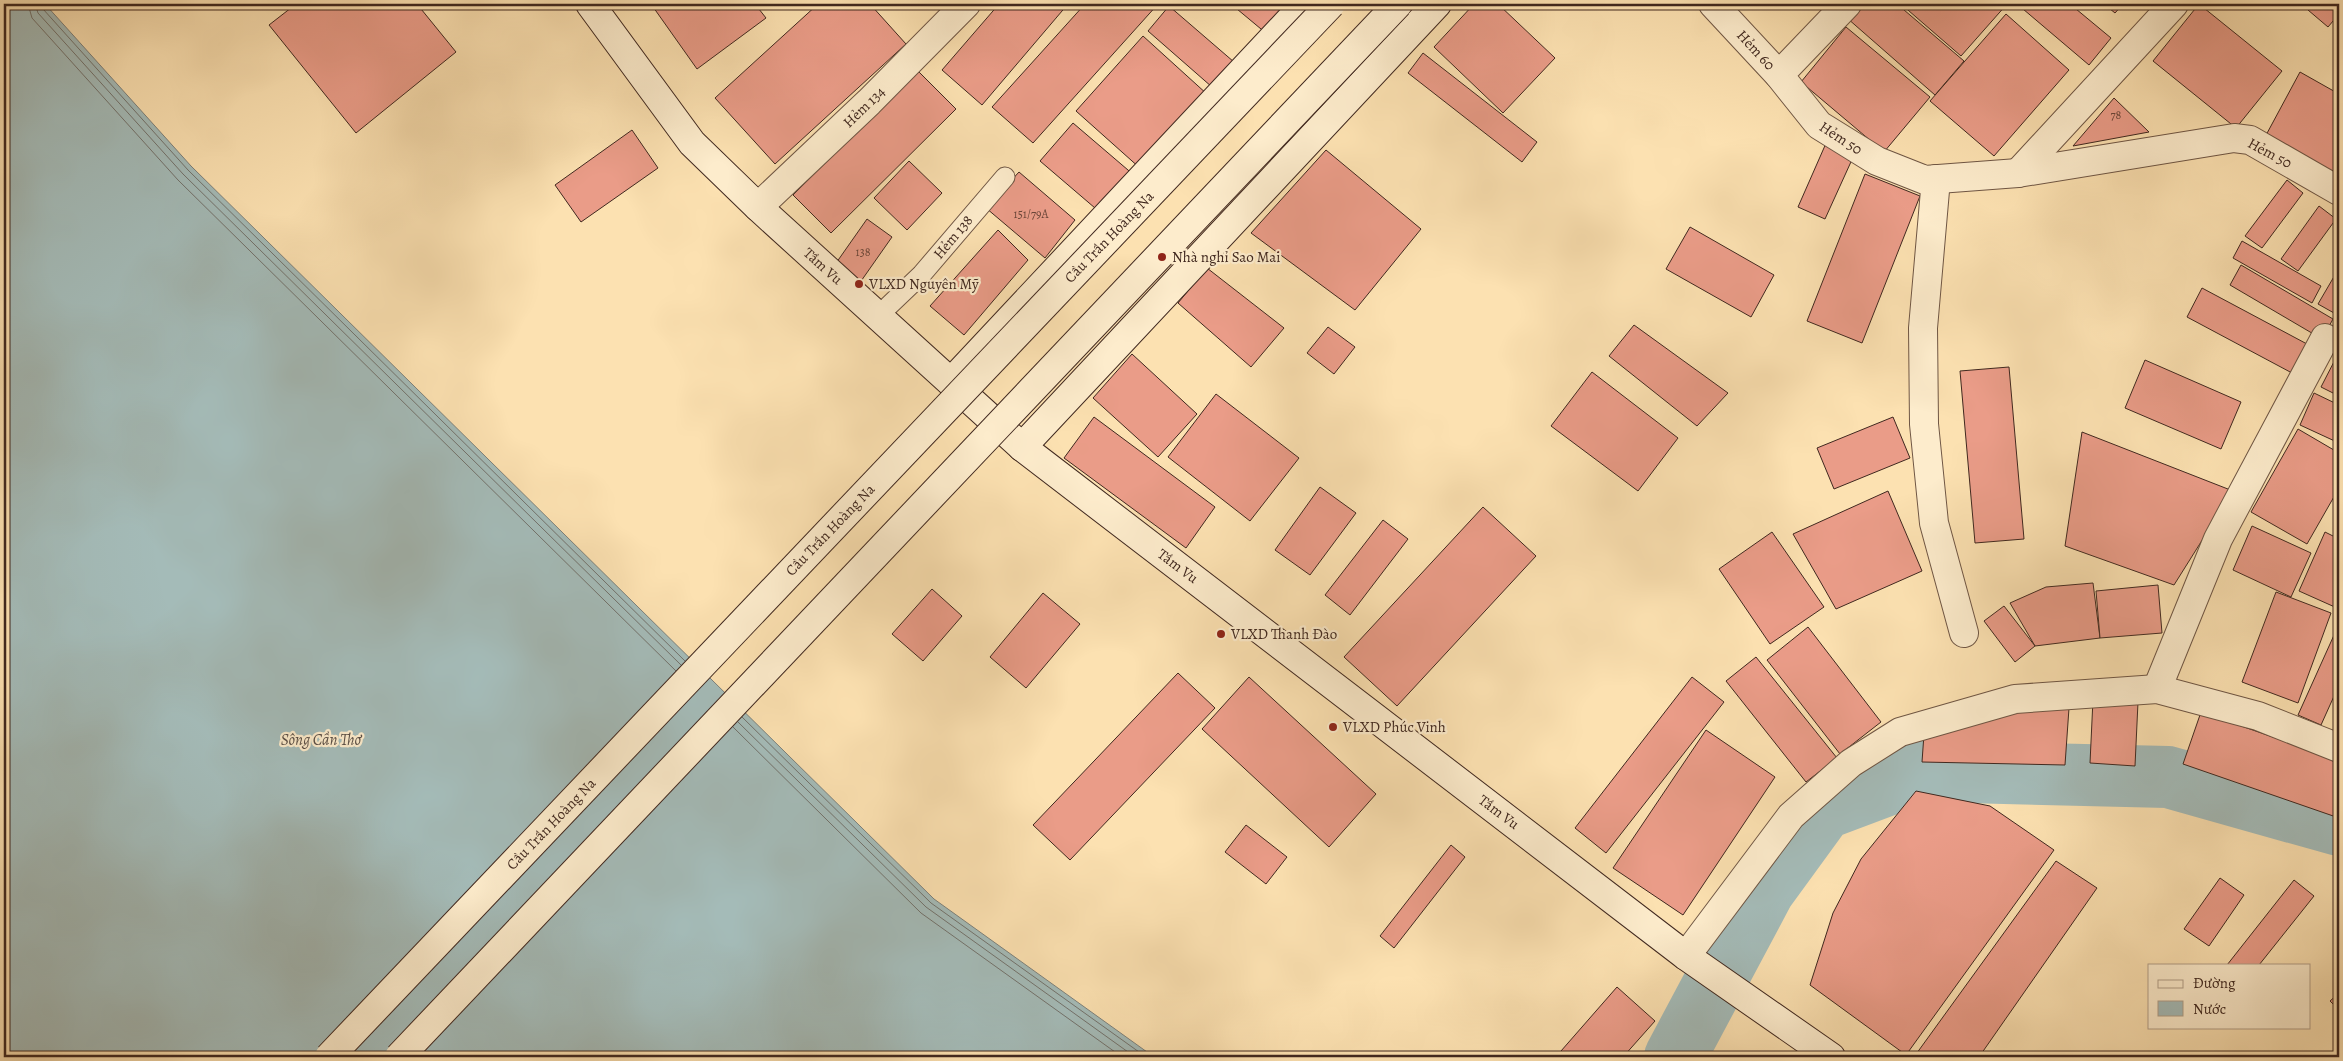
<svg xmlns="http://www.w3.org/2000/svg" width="2343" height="1061" font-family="Alegreya,serif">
<rect width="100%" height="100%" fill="#fce1b1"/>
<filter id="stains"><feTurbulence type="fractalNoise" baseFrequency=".004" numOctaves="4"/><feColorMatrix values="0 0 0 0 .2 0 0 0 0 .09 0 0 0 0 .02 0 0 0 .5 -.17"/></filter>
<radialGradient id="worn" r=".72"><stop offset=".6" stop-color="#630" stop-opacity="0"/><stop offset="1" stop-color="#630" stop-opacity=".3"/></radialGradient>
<!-- water -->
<polygon fill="#a4bbb8" stroke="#7c807b" points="4,4 45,4 191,166 934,899 1154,1057 4,1057"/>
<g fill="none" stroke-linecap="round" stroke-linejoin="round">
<!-- shore -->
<g stroke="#72726c" stroke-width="1">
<polyline points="28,4 32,18 178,180 676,671"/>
<polyline points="35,4 38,13 183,174 681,665"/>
<polyline points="41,4 43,9 188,170 685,661"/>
<polyline points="742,717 931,903 1146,1057"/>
<polyline points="738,722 926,907 1135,1057"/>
<polyline points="733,727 921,913 1122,1057"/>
</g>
<!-- river -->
<polyline stroke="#a4bbb8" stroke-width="62" points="1675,1057 1764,890 1823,809 1924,771 2168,777 2339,825"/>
</g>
<!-- building -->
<g fill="#ea9c88" stroke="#40281f">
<polygon points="296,4 417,4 456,52 356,133 269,25"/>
<polygon points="651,4 755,4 766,18 697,69"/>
<polygon points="818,4 870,4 906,44 775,164 715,98"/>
<polygon points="999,4 1068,4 982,105 942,70"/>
<polygon points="1085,4 1158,4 1033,143 992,107"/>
<polygon points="1231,4 1292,4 1267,34"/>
<polygon points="1474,4 1498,4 1555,58 1503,113 1434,47"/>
<polygon points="1859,4 1897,4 1964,61 1935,95 1847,18"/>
<polygon points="1901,4 2007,4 1961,56"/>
<polygon points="2027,4 2070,4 2111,38 2089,65 2023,9"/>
<polygon points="2104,4 2123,4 2115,13"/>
<polygon points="2199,4 2282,71 2236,128 2153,61"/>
<polygon points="2314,4 2339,4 2339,14 2328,27 2308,10"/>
<polygon points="1169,6 1234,62 1212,87 1148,31"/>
<polygon points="2006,14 2069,70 1994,156 1930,101"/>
<polygon points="1846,27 1930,97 1884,152 1801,82"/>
<polygon points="1143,36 1208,95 1141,169 1076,111"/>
<polygon points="1423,53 1537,142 1522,162 1408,73"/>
<polygon points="918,71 956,109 831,233 793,195"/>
<polygon points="2300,72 2339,94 2339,178 2265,137"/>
<polygon points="2114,98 2149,132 2073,146"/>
<polygon points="1073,123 1135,176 1102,214 1040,161"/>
<polygon points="632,130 658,168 581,222 555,185"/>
<polygon points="1827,141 1855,153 1825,219 1798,207"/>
<polygon points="1326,150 1421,229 1355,310 1251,233"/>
<polygon points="909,161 942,193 907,230 874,198"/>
<polygon points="1019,172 1075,220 1045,258 986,208"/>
<polygon points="1865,174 1920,196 1862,343 1807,321"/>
<polygon points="2287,180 2303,193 2262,248 2245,236"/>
<polygon points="2319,206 2336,219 2298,271 2281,259"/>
<polygon points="867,219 892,237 859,284 834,266"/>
<polygon points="1690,227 1774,275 1751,317 1666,269"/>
<polygon points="998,230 1028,260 964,335 930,306"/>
<polygon points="2242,241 2321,286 2312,303 2233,258"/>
<polygon points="2241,265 2333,319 2322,339 2230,285"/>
<polygon points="1207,268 1284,328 1251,367 1178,303"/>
<polygon points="2339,268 2339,305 2334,313 2318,304"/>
<polygon points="2202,288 2307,344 2292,373 2187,317"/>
<polygon points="1634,325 1728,393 1697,426 1609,356"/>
<polygon points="1328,327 1355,347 1334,374 1307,353"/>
<polygon points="2339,352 2339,396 2321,387"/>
<polygon points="1132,354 1197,414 1158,457 1093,398"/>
<polygon points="2145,360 2241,402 2221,449 2125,408"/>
<polygon points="2009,367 2024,539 1975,543 1960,371"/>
<polygon points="1592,372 1678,438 1638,491 1551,426"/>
<polygon points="2314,393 2339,405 2339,443 2300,425"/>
<polygon points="1216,394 1299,458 1250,521 1168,457"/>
<polygon points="1094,417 1215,507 1186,548 1064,458"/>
<polygon points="1893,417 1910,458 1834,489 1817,448"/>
<polygon points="2298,429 2339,453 2339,488 2307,544 2251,512"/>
<polygon points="2082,432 2233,491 2174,585 2065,546"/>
<polygon points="1320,487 1356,513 1310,575 1275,550"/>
<polygon points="1888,491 1922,571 1836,609 1793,534"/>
<polygon points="1483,507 1536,556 1397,706 1344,657"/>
<polygon points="1383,520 1408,539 1350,615 1325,595"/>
<polygon points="2252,526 2311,553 2291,597 2233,570"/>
<polygon points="1772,532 1824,607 1770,644 1719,569"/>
<polygon points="2325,532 2339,539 2339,602 2337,608 2299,591"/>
<polygon points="2093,583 2100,638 2035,646 2010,603 2046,587"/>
<polygon points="2158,585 2162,633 2100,638 2096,591"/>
<polygon points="932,589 962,616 923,661 892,634"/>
<polygon points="2276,592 2331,613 2298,703 2242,682"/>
<polygon points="1043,593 1080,624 1026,688 990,657"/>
<polygon points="2004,606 2035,646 2015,662 1984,621"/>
<polygon points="2339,624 2339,685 2321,725 2298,715"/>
<polygon points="1808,627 1881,722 1840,754 1767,660"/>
<polygon points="1756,657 1837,758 1806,782 1726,681"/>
<polygon points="1178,673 1215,708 1070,860 1033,825"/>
<polygon points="1249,677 1376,794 1329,847 1202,729"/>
<polygon points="1692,677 1724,702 1606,853 1575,828"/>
<polygon points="2093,699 2138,702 2135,766 2090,763"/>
<polygon points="2069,708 2065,765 1922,762 1924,734 2013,709"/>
<polygon points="2201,712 2339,760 2339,818 2183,764"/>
<polygon points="1706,730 1775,777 1683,915 1613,868"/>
<polygon points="1916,791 1990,806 2054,850 1906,1055 1810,985 1833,913 1861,859"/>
<polygon points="1246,825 1287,857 1266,884 1225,852"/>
<polygon points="1451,845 1465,857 1394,948 1380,936"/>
<polygon points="2056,861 2097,888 1979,1057 1914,1057"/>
<polygon points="2220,878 2244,895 2209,946 2184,929"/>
<polygon points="2294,880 2314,896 2259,965 2227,965"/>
<polygon points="1617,987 1655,1021 1623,1057 1568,1057 1561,1051"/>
<polygon points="2339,993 2339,1010 2330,1001"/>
</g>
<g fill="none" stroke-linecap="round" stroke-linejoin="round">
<!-- lane casing -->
<g stroke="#6f5644" stroke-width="21">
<polyline id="lane" points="878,316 922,274 1005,177"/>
</g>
<!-- street casing -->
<g stroke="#6f5644" stroke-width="30">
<g id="street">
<polyline points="1713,4 1779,75"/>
<polyline points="1847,4 1779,75 1819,125 1877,161 1925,180 2018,173 2234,138 2250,140 2339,191"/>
<polyline points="2018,173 2174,4"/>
<polyline points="1936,179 1923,328 1924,424 1934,523 1964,633"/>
<polyline points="758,207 869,102 966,4"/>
<polyline points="2157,689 2218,539 2325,338"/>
<polyline points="1686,956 1791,816 1851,763 1900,732 2015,699 2157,689 2258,716 2339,748"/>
</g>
</g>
<!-- secondary casing -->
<g stroke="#40281f" stroke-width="30">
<g id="secondary">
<polyline points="590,4 692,143 758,207 1022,447 1686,956 1831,1057"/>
<polyline points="951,382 1305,4"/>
<polyline points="1022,447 1437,4"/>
</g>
</g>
<!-- lane -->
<use href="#lane" stroke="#fdeccc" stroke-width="19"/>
<!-- street -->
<use href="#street" stroke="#fdeccc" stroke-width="28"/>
<!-- secondary -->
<use href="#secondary" stroke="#fdeccc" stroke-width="28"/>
<!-- secondary-bridge casing -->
<g stroke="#40281f" stroke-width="30" stroke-linecap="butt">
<g id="secondary-bridge">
<polyline points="329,1057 1331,4"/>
<polyline points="399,1057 1398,4"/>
</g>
</g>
<!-- secondary-bridge -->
<use href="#secondary-bridge" stroke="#fdeccc" stroke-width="28"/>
</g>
<!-- markers -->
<g fill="#8f2418" stroke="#fdeccc" stroke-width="2">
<circle cx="1162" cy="257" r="5"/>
<circle cx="859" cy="284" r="5"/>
<circle cx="1221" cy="634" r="5"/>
<circle cx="1333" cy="727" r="5"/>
</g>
<g text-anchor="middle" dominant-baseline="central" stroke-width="4.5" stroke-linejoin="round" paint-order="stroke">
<!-- number labels -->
<g font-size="12" fill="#6a4539">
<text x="2116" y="115">78</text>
<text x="1031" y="214">151/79A</text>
<text x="863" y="252">138</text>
</g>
<!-- street labels -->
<g font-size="15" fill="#40281f" stroke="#fdeccc">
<text transform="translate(1756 50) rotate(47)">Hẻm 60</text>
<text transform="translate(864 107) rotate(-44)">Hẻm 134</text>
<text transform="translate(1841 138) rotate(33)">Hẻm 50</text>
<text transform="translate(2270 153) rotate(28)">Hẻm 50</text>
<text transform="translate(953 237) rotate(-50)">Hẻm 138</text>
<text transform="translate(1109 237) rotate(-46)">Cầu Trần Hoàng Na</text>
<text transform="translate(823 266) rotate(42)">Tầm Vu</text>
<text transform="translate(830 530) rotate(-46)">Cầu Trần Hoàng Na</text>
<text transform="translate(1178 566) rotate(37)">Tầm Vu</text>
<text transform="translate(1499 812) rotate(37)">Tầm Vu</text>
<text transform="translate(551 824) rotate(-46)">Cầu Trần Hoàng Na</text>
</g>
<!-- poi labels -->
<g font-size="15" fill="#40281f" stroke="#fdeccc" text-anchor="start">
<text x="1172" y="257">Nhà nghỉ Sao Mai</text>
<text x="869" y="284">VLXD Nguyên Mỹ</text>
<text x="1231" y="634">VLXD Thanh Đào</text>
<text x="1343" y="727">VLXD Phúc Vinh</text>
</g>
<!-- water labels -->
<g font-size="16" font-style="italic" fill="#594d45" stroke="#fdeccc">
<text x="321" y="740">Sông Cần Thơ</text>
</g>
</g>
<!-- margin -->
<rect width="2343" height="1061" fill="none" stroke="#fce1b1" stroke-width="20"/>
<rect x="5" y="5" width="2333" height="1051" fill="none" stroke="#40281f" stroke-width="2.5"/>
<rect x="10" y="10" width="2323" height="1041" fill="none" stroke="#40281f"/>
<!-- legend -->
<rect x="2148" y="964" width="162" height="65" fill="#fdeccc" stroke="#b19e87"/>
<rect x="2158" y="980" width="25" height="8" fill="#fdeccc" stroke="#b19e87"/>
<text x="2193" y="988" font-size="15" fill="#40281f">Đường</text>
<rect x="2158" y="1001" width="25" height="15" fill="#a4bbb8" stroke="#b19e87"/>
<text x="2193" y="1014" font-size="15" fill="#40281f">Nước</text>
<rect width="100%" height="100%" filter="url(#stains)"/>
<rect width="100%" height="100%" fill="url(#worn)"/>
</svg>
